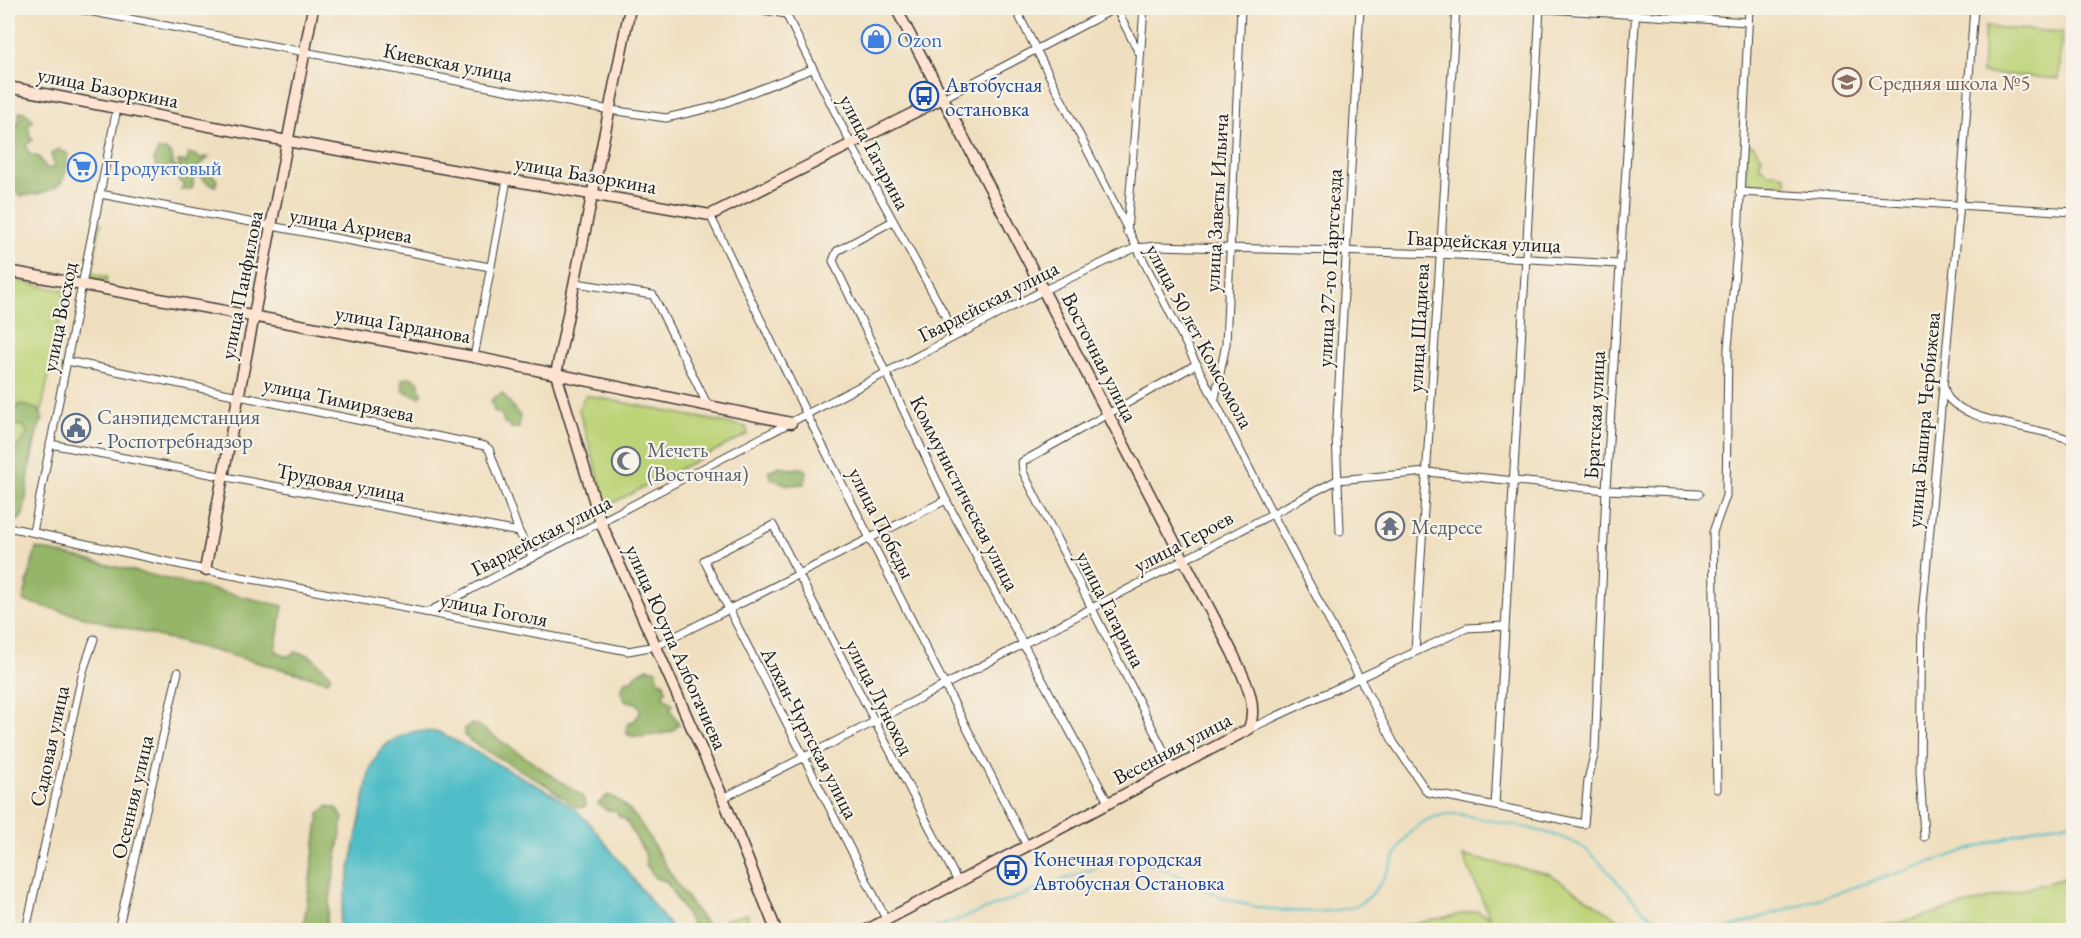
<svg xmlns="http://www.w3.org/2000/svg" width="2081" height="938" font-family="'EB Garamond',serif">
<rect width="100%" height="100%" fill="#f7f3e8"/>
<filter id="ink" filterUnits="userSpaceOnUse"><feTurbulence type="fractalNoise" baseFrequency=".0167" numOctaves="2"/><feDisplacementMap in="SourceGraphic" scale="12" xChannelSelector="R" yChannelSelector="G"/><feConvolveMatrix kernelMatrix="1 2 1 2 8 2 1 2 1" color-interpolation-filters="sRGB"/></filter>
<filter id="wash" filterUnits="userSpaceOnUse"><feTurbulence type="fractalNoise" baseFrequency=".008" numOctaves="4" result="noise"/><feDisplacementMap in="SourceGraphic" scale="24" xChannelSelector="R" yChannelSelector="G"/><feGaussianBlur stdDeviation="1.35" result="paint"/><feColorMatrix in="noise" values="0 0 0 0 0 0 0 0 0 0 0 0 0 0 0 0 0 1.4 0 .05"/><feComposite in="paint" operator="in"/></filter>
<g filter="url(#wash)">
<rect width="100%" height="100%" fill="#f0dfbf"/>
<!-- green -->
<g fill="#bcd377" stroke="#6c784a" stroke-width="1.5">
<polygon points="1985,27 2062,32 2059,79 1982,73"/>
<polygon points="1747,144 1753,145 1762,157 1759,165 1769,174 1775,172 1786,177 1786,185 1755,184 1748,180 1745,174"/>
<polygon points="96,221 101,222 91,273 107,277 106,282 85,278"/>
<polygon points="8,279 66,291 19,520 8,518"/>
<polygon points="585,395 746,427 748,434 607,506 579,410"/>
<polygon points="1463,856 1550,874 1634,930 1381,930 1477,911 1490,917"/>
<polygon points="2073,876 2073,930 1871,930"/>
<polygon points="747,914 751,930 727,930 724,920"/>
</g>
<!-- forest -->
<g fill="#95b568" stroke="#586842" stroke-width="1.5">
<path d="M23,111L34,120L28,126L30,136L33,140L26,145L29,154L39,157L46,168H55L51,154L58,149L68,154C66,161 67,171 64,178C57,192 34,195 21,196L13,190V184L8,181V123L19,124V112Z"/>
<polygon points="158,150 165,150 172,155 172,165 180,169 178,161 183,161 186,164 189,153 202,158 209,157 196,169 198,172 203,169 205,174 212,174 217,180 216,186 208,183 190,168 187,173 193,177 193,187 189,190 180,190 185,185 179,181 179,173 169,175 157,171 154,159"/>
<polygon points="410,377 419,382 419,389 423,393 420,397 403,391 402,379"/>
<polygon points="502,393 520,416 519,428 511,428 510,425 504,423 502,415 494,411 491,400"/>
<path d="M21,404L39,410L43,420C29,437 29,491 23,515L16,522L8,521C7,485 1,460 28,434L24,426L8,424V412Z"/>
<polygon points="780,466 788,469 802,468 807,472 804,484 789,485 771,479 768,471"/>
<polygon points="36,548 283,606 275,650 287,657 295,652 309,655 331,675 328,681 23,601"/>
<path d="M648,668L657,670L658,680L664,683L666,691L662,695L673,705L670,709L679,724L673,731C661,734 638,740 627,734V725L636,719L641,711L637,703L625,701L621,690L625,681L632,680L638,673Z"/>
<polygon points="471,724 479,726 582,796 586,806 581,808 575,806 546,785 470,741 465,736 465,728"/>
<path d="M608,795C637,807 650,841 666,866C679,888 695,910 711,930L694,928L666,881L655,878L646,864L645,853L625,819L619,817L616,811L607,810L598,804Z"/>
<polygon points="328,806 338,809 343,819 325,930 303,930 319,814"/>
</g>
<!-- water -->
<path fill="#4fbdc7" stroke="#366c72" stroke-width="1.5" d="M416,731L439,732L556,796L576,810L592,826L673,930H338L370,769C381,744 391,739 416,731Z"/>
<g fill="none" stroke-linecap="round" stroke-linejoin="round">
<!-- stream -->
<g stroke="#4fbdc7" stroke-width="2">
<path d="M930,930L1108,863C1157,854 1184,883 1227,899C1260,911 1310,915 1344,909C1404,898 1381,812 1459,814C1492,822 1562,830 1588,851C1615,874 1640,916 1672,930"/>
<polyline points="1722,930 2039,827 2074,822"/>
</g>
</g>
</g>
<g filter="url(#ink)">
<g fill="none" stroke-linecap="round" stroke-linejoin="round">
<!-- street casing -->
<g stroke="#3c3934" stroke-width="9">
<g id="street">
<polyline points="72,8 610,110 666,118 714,107 812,69"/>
<polyline points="749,8 786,14 851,144 956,335"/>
<polyline points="1015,8 1272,513 1394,743 1427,792 1584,824 1588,780 1595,751 1606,490 1636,8"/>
<polyline points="1116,8 1138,51"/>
<polyline points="1530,8 1748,22"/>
<polyline points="943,98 1116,8"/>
<polyline points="1739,192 2074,212"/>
<polyline points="100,194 490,267"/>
<polyline points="710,215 807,415 1027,846"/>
<polyline points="893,221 837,251 833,261 946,500 1109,804"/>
<polyline points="1127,232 1144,8"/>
<polyline points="576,283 653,295 708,406"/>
<polyline points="474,357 507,180"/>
<polyline points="67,361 485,446 489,449 519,532 533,558"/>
<path d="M1944,387C1945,391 1947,397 1950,400C1972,424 2041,427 2074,441"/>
<polyline points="1215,398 1226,344 1241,8"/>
<polyline points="50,444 519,532"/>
<polyline points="8,527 205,570 628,651 656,646 946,500"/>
<polyline points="1340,531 1336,436 1360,8"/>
<polyline points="33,532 117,108"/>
<polyline points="428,612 1044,290 1135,248 1158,246 1439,254 1618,264"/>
<polyline points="1415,651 1456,8"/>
<polyline points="1249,729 1467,628 1505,626"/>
<polyline points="1174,771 1023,472 1022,462 1197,364"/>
<polyline points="1717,789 1713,532 1726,496 1728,348 1738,239 1749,8"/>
<polyline points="723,798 874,722 1337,480 1427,472 1606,490 1699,494"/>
<polyline points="1495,806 1540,8"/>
<polyline points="1924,837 1920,772 1922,615 1960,203 1974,8"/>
<polyline points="887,921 704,560 773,525 959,884"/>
<polyline points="26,930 83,671 94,639"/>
<polyline points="118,930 178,672"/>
</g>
</g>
<!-- secondary casing -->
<g stroke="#3c3934" stroke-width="13">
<g id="secondary">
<polyline points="630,8 556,374 601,523 723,798 776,930"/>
<polyline points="8,87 287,141 710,215 943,98"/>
<polyline points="8,271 474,357 791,423"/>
<polyline points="205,570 313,8"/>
<path d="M867,930L1249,729C1259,701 1243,677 1232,652L896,8"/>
</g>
</g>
<!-- street -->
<use href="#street" stroke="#fff" stroke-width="7"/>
<!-- secondary -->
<use href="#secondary" stroke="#fee3d1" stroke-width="10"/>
</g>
</g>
<!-- icons -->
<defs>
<g id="shop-ring" transform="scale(1.5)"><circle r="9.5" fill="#f7f3e8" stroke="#3f7fe0" stroke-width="1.5"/><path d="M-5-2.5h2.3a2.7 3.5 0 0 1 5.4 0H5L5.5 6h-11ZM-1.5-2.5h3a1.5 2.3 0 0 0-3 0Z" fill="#3f7fe0"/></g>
<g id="school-ring" transform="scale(1.5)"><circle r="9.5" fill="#f7f3e8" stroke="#8d6e63" stroke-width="1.5"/><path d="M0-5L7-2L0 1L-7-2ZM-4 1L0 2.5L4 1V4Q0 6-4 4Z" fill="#8d6e63"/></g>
<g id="bus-ring" transform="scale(1.5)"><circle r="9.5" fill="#f7f3e8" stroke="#1a4fb4" stroke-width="1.5"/><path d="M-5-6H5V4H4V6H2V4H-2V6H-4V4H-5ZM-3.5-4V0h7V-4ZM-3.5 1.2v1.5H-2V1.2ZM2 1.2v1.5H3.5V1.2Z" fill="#1a4fb4"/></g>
<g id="supermarket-ring" transform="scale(1.5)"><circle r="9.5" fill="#f7f3e8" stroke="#3f7fe0" stroke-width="1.5"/><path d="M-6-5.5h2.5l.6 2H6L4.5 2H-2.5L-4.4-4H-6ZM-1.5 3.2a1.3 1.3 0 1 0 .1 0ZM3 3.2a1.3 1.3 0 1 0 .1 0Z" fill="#3f7fe0"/></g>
<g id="civic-ring" transform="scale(1.5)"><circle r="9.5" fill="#f7f3e8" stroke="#5c6f8a" stroke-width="1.5"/><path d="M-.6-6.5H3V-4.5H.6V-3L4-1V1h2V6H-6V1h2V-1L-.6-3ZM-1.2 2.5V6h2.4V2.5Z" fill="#5c6f8a"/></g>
<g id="mosque-ring" transform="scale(1.5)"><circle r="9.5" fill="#f7f3e8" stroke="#6b7280" stroke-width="1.5"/><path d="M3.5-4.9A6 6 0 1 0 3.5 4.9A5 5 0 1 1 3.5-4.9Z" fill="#6b7280"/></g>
<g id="temple-ring" transform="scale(1.5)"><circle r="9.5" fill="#f7f3e8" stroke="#6b7280" stroke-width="1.5"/><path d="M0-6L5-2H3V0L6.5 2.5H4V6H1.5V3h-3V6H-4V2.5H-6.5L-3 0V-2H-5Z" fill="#6b7280"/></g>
</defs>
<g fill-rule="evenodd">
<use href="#shop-ring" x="876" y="39"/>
<use href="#school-ring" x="1847" y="82"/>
<use href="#bus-ring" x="924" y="96"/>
<use href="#supermarket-ring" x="82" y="167"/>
<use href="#civic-ring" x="76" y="428"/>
<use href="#mosque-ring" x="626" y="461"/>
<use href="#temple-ring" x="1390" y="526"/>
<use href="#bus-ring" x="1012" y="870"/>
</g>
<g text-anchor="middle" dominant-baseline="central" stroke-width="4.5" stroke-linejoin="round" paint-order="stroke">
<!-- shop labels -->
<g font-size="21" fill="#366cbe" stroke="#f7f3e8" text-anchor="start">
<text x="897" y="39">Ozon</text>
<text x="103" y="167">Продуктовый</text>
</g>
<!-- street labels -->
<g font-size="21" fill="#1c1c1c" stroke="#f7f3e8">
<text transform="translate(448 62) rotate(11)">Киевская улица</text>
<text transform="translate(108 87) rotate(11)">улица Базоркина</text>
<text transform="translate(875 152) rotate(62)">улица Гагарина</text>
<text transform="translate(586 174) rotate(10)">улица Базоркина</text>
<text transform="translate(1216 203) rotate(-87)">улица Заветы Ильича</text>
<text transform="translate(351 225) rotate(10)">улица Ахриева</text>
<text transform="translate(1484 241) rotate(3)">Гвардейская улица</text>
<text transform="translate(1329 268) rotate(-87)">улица 27-го Партсъезда</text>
<text transform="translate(241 285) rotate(-79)">улица Панфилова</text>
<text transform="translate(988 301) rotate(-27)">Гвардейская улица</text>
<text transform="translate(59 317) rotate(-79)">улица Восход</text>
<text transform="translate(403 324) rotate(10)">улица Гарданова</text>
<text transform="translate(1418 328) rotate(-87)">улица Шадиева</text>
<text transform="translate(1200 336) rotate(62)">улица 50 лет Комсомола</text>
<text transform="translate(1100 357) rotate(63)">Восточная улица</text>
<text transform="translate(339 399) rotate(12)">улица Тимирязева</text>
<text transform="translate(1594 415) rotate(-87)">Братская улица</text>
<text transform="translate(1923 420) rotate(-85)">улица Башира Чербижева</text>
<text transform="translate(341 482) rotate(11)">Трудовая улица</text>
<text transform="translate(965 493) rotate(63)">Коммунистическая улица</text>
<text transform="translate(882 523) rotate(63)">улица Победы</text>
<text transform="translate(541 535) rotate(-27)">Гвардейская улица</text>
<text transform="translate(1183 541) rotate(-28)">улица Героев</text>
<text transform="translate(494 609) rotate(11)">улица Гоголя</text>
<text transform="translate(1111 609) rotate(63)">улица Гагарина</text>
<text transform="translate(677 647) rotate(66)">улица Юсупа Албогачиева</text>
<text transform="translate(880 697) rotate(63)">улица Луноход</text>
<text transform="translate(810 733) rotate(63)">Алхан-Чуртская улица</text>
<text transform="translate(49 746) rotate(-78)">Садовая улица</text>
<text transform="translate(1172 748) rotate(-28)">Весенняя улица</text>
<text transform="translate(132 797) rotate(-77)">Осенняя улица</text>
</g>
<!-- education labels -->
<g font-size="21" fill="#785e54" stroke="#f7f3e8" text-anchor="start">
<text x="1868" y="82">Средняя школа №5</text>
</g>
<!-- transit labels -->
<g font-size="21" fill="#164399" stroke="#f7f3e8" text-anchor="start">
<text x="945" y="84">Автобусная<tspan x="945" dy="24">остановка</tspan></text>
<text x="1033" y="858">Конечная городская<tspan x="1033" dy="24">Автобусная Остановка</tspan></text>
</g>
<!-- service labels -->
<g font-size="21" fill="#4e5e75" stroke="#f7f3e8" text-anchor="start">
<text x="97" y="416">Санэпидемстанция<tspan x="97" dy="24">- Роспотребнадзор</tspan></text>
</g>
<!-- worship labels -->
<g font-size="21" fill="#5b616d" stroke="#f7f3e8" text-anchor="start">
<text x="647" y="449">Мечеть<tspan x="647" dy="24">(Восточная)</tspan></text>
<text x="1411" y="526">Медресе</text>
</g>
</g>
<!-- margin -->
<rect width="2081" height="938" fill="none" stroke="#f7f3e8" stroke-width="30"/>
</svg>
